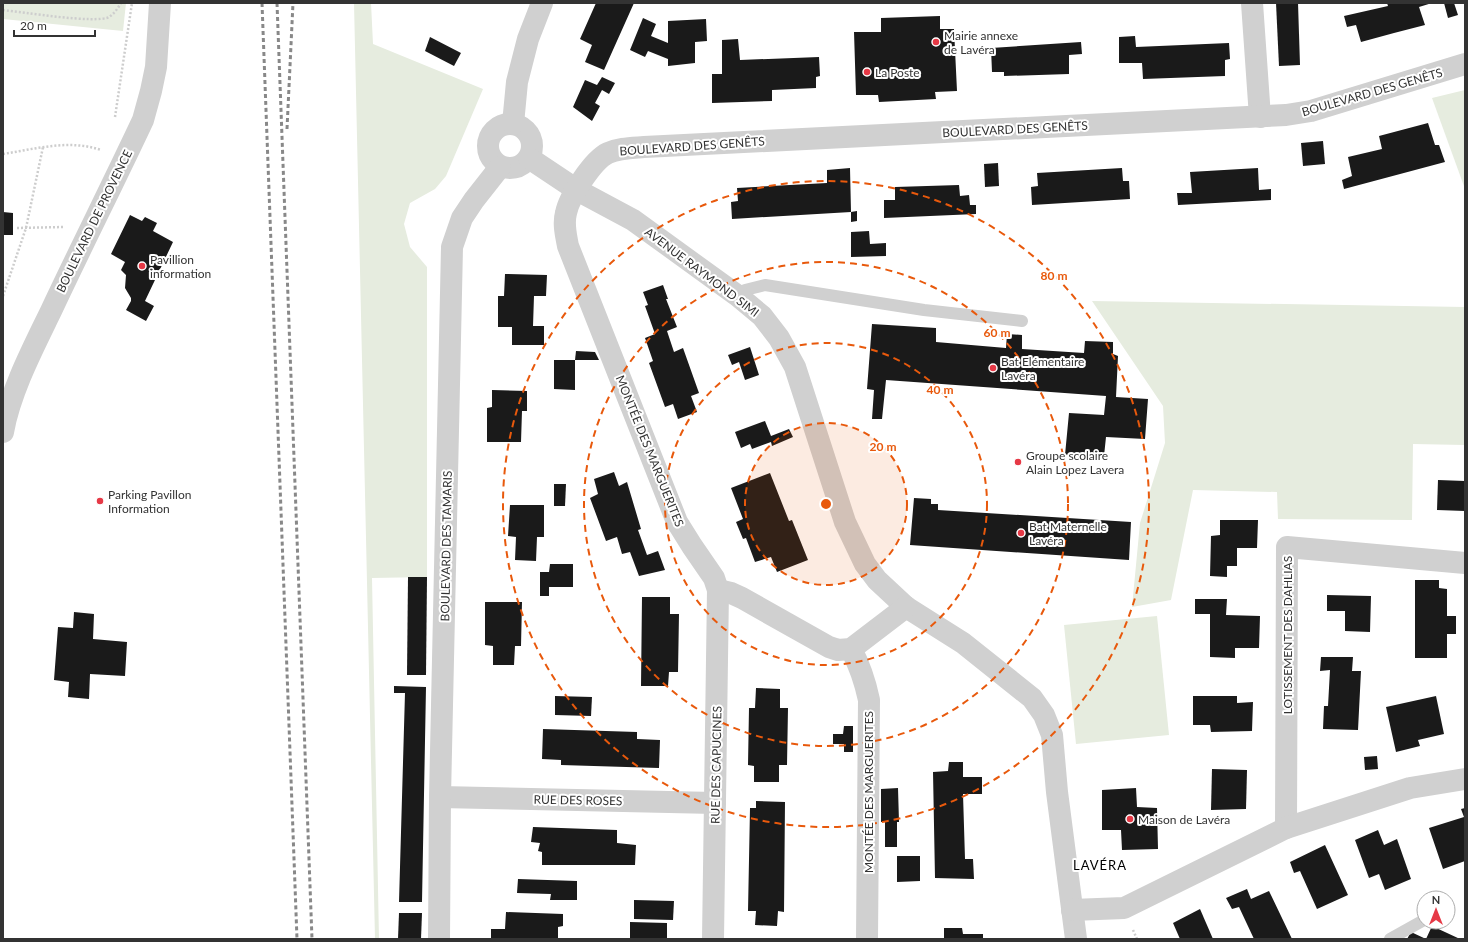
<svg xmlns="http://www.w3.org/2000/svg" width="1468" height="942" font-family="Lato,sans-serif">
<rect width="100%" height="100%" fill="#fff"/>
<!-- green -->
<g fill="#e6ecdf">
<polygon points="3,3 126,3 123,31 3,19"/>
<polygon points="354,3 371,3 373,44 483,89 446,176 435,189 410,203 404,224 410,247 427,267 427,577 372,578 379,939 375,939"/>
<polygon points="1465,90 1465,189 1432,98"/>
<polygon points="1092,301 1465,307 1465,445 1413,444 1412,520 1278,519 1277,492 1193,490 1171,600 1132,607 1140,523 1165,443 1163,406"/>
<polygon points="1157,616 1169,735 1076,744 1064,625"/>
</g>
<!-- building -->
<g fill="#1a1a1a">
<polygon points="596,3 634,3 604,70 585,62 592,45 580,39"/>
<polygon points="1276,3 1298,3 1300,65 1279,66"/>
<polygon points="1387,3 1432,3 1419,7 1425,25 1394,33 1361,42 1356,25 1347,27 1344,16 1388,6"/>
<polygon points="1444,3 1454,3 1458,15 1448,18"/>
<polygon points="940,16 940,29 954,29 957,91 935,92 936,99 879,102 878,95 856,95 854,32 881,32 881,18"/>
<polygon points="643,18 656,24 651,36 668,43 668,21 706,19 707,41 695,42 695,63 668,66 668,59 648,51 645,57 630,50"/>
<polygon points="1135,36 1136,47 1229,43 1230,59 1225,60 1225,76 1143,79 1142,63 1119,63 1119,37"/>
<polygon points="430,37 461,53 454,66 425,51"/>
<polygon points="738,39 740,60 819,57 820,76 816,77 816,88 772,90 772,101 712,103 712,74 722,74 722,40"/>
<polygon points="1081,42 1082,54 1069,55 1069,74 1004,76 1004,72 992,72 991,48"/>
<polygon points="602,77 615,83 609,94 602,90 595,103 600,106 592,121 573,107 585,80 597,85"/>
<polygon points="1428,123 1435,145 1439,145 1445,162 1344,189 1342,180 1352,176 1348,157 1382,149 1379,136"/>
<polygon points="1323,141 1325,164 1303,166 1301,143"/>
<polygon points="998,163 999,186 985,187 984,164"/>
<polygon points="850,168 851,212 857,211 857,221 851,222 851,212 732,219 731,202 738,201 737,188 827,183 827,170"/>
<polygon points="1122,168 1123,181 1129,181 1130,199 1032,205 1031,187 1038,186 1037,173"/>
<polygon points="1258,168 1259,190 1271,189 1271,200 1178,205 1177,193 1192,193 1190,172"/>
<polygon points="959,185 960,196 969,195 970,205 976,205 976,214 884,218 884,200 895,200 895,187"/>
<polygon points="3,212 13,213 13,235 3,235"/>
<polygon points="130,215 142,221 145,217 157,223 153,231 173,242 145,301 154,306 146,321 126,310 131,301 131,298 125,288 126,275 121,270 125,262 111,254"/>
<polygon points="869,231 870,244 886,243 886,256 851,257 851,232"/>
<polygon points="505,274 547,275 546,296 534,296 533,326 544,326 544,345 512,345 512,327 498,327 498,296 504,296"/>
<polygon points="663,285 668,299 666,299 677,327 667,331 674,352 683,348 699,393 691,396 697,412 678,419 673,404 665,407 649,363 653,361 645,338 655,334 645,306 648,305 643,292"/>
<polygon points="872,324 936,328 936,342 1006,348 1007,334 1022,335 1022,349 1084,353 1085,341 1113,342 1113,354 1118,356 1116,397 1148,399 1145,439 1106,437 1104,456 1065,455 1069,413 1104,415 1106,396 886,380 882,419 872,419 874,390 867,389"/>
<polygon points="750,347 759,375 745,380 739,362 732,365 728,355"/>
<polygon points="576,351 595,352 599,360 575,360"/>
<polygon points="554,360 575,360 575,390 554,389"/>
<polygon points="492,390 527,391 527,411 522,411 521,442 487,442 487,408 492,407"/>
<polygon points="765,421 771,436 789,429 793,437 772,446 771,442 752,449 750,444 741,448 735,432"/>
<polygon points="614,472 619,486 627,482 641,529 638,530 647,555 658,551 665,570 639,576 630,552 622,554 617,537 606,541 590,498 598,494 594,479"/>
<polygon points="770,473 789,521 792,520 808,560 777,572 771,557 755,562 746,538 743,539 736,522 743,519 731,488"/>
<polygon points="1438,480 1465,481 1465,511 1437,510"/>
<polygon points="554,484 566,484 565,506 554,506"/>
<polygon points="914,498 931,499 931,504 938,504 938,510 1131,522 1129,560 910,545"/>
<polygon points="510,505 544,505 544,537 537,537 536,561 515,560 516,537 508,536"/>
<polygon points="1220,520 1258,520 1257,548 1237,548 1237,566 1227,566 1227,577 1210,576 1211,536 1220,535"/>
<polygon points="550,564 573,564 573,587 549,587 549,596 540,596 540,572 549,572"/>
<polygon points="408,577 427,577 426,675 407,675"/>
<polygon points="1415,580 1439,580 1439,588 1447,589 1447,616 1456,616 1456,634 1447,634 1447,658 1415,658"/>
<polygon points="1327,595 1371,596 1370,632 1345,631 1345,611 1327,611"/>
<polygon points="642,597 670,597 670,614 679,614 678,672 669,672 668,686 641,686"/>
<polygon points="1195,599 1227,599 1226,615 1260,616 1259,648 1235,648 1235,658 1210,657 1210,614 1195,614"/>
<polygon points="485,602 522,602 521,646 515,646 514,665 493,665 493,646 485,645"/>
<polygon points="74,612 94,614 93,639 127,642 125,676 90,674 89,699 68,697 69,682 54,680 58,627 73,628"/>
<polygon points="1321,657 1353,657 1352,671 1361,671 1358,730 1323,729 1324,706 1328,706 1330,670 1320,671"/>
<polygon points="394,686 426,687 422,902 399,902 405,693 394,693"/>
<polygon points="756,688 780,689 780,708 788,708 787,765 779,765 779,782 754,782 754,766 748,765 749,708 755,708"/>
<polygon points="555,696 592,697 591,716 555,715"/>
<polygon points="1193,696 1237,696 1237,703 1253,702 1252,731 1211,732 1210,725 1193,725"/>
<polygon points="1436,696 1444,734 1418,740 1420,746 1396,752 1386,707"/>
<polygon points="844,726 853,726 853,752 844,752 844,744 833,744 833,734 843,734"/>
<polygon points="543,729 637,732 637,739 660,740 659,768 561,765 561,760 542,759"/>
<polygon points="1377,756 1378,769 1365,770 1364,757"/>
<polygon points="949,762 963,762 963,777 982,777 982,794 963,794 965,859 973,859 974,879 935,878 933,772 948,771"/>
<polygon points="1212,769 1247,770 1246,809 1211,810"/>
<polygon points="898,788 899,822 897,822 897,847 885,847 885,822 881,822 881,789"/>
<polygon points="1136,788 1137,807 1157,808 1158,849 1122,850 1121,830 1102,830 1102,790"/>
<polygon points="756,801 785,802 784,912 778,911 777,926 755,925 756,911 748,911 750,808 756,808"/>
<polygon points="1465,808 1465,861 1443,869 1429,828 1464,817 1461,809"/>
<polygon points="533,827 617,830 617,843 636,845 635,865 542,865 542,852 538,851 540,843 531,842"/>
<polygon points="1378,830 1384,845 1397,839 1411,879 1385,890 1379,874 1369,878 1355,840"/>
<polygon points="1325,845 1348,895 1317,909 1300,871 1294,873 1290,862"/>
<polygon points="897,856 920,856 920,881 897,882"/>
<polygon points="518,879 577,881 577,900 550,900 551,894 517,893"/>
<polygon points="1247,889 1251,899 1269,891 1292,939 1254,939 1239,907 1232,909 1226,898"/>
<polygon points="634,900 674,901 673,920 634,919"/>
<polygon points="1200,909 1213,939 1180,939 1173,923"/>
<polygon points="506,912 563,914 563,926 558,927 558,939 491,939 491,929 505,929"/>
<polygon points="399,913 422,913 421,939 398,939"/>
<polygon points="630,922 667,923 667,939 630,939"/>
<polygon points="1432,926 1460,939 1407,939 1411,932 1426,939"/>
<polygon points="944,928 962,928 963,934 983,934 983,939 944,939"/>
</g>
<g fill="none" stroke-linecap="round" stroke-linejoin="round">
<!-- path -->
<g stroke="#cdcdcd" stroke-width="2.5" stroke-dasharray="2 2" stroke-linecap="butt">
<path d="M3,10C22,12 96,24 109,17C114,14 118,8 121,3"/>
<polyline points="115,117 132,3"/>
<path d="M3,154C35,149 69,139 101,150"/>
<polyline points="17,228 64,227"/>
<polyline points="3,296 26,228 43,147"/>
<polyline points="1133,930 1137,939"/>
</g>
<!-- service -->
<g stroke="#d0d0d0" stroke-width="12">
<polyline points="738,296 745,290 765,285 924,310 1022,321"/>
<polyline points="1390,939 1424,920"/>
</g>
<!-- minor -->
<g stroke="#d0d0d0" stroke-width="22">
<polyline points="1252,3 1260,117"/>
<circle cx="510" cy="146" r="22"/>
<polyline points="513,124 517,82 528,39 542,3"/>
<polyline points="529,158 577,190 633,220 738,296 762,316 779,338 795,367 845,522 865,564 877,580 906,607 963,643 1032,698 1044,715 1052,735 1057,792 1076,939"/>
<path d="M3,432C10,392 33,348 51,311C81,247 113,184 143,120L151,91L156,67L160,3"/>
<polyline points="718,590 731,593 742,598 829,647 838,650 851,649 906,607"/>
<path d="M851,649C860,666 865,681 869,700L867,939"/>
<polyline points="440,797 715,803"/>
<polyline points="1286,828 1287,547 1465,563"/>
<polyline points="1072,910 1124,908 1286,828 1410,788 1465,779"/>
<polyline points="439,939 440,797 452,247 462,218 474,200 500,167"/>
<path d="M713,939L718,590L714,578L692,546L677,522L568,246C566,235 563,224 566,213C569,197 593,160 608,153C619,148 631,148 644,147L1286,115L1311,111L1465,64"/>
</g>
<!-- rail -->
<g stroke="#888" stroke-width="3" stroke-dasharray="4 3" stroke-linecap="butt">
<polyline points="262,3 297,939"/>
<polyline points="277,3 312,939"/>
<polyline points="287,129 293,3"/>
</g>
</g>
<!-- distance rings -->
<circle cx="826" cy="504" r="81" fill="#e8590c" fill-opacity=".12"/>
<g fill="none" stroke="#e8590c" stroke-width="2" stroke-dasharray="7 5">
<circle cx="826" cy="504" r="81"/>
<circle cx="826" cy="504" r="161"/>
<circle cx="826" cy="504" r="242"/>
<circle cx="826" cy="504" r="323"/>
</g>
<!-- markers -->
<g fill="#e63946" stroke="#fff" stroke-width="1.5">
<circle cx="936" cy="42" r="4"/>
<circle cx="867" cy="72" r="4"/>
<circle cx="142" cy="266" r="4"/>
<circle cx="993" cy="368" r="4"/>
<circle cx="1018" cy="462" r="4"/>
<circle cx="100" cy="501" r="4"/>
<circle cx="1021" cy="533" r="4"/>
<circle cx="1130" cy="819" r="4"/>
</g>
<g text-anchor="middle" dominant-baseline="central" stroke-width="4" stroke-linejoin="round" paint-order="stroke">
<!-- poi labels -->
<g font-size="12" fill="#333" stroke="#fff" text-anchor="start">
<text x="944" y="35">Mairie annexe<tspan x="944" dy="14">de Lavéra</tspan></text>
<text x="875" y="72">La Poste</text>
<text x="150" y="259">Pavillion<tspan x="150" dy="14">information</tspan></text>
<text x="1001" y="361">Bat Elémentaire<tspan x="1001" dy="14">Lavéra</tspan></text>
<text x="1026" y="455">Groupe scolaire<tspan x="1026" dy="14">Alain Lopez Lavera</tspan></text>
<text x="108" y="494">Parking Pavillon<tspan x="108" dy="14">Information</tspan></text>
<text x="1029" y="526">Bat Maternelle<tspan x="1029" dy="14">Lavéra</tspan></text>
<text x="1138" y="819">Maison de Lavéra</text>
</g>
<!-- street labels -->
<g font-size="12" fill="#333" stroke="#fff">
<text transform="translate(1372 92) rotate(-16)">BOULEVARD DES GENÊTS</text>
<text transform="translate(1015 129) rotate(-3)">BOULEVARD DES GENÊTS</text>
<text transform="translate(692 146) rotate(-4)">BOULEVARD DES GENÊTS</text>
<text transform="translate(94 221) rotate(-64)">BOULEVARD DE PROVENCE</text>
<text transform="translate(702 272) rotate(37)">AVENUE RAYMOND SIMI</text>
<text transform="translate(650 451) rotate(68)">MONTÉE DES MARGUERITES</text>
<text transform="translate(446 546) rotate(-89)">BOULEVARD DES TAMARIS</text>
<text transform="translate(1287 635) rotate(-90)">LOTISSEMENT DES DAHLIAS</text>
<text transform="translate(716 765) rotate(-89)">RUE DES CAPUCINES</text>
<text transform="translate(868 792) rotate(-90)">MONTÉE DES MARGUERITES</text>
<text transform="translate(578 800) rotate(1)">RUE DES ROSES</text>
</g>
<!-- neighbourhood labels -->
<g font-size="13" letter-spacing="1" fill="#000" stroke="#fff">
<text x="1100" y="865">LAVÉRA</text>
</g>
</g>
<circle cx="826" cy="504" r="6" fill="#e8590c" stroke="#fff" stroke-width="2"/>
<g font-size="12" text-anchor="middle" font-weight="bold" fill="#e8590c" stroke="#fff" stroke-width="4" stroke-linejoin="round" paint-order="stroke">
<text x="1054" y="280">80 m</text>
<text x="997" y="337">60 m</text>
<text x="940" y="394">40 m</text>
<text x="883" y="451">20 m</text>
</g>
<!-- border -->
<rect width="1468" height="942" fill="none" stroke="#333333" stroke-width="8"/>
<!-- north arrow -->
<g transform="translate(1436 910)"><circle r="19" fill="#ffffff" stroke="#adadad"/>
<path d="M0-3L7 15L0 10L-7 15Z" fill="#e63946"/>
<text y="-6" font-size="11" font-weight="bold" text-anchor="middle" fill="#333333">N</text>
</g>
<!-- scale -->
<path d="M14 30v6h81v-6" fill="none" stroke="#333333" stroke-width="2"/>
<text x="20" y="30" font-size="12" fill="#333333" stroke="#ffffff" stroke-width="3" paint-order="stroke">20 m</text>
</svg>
